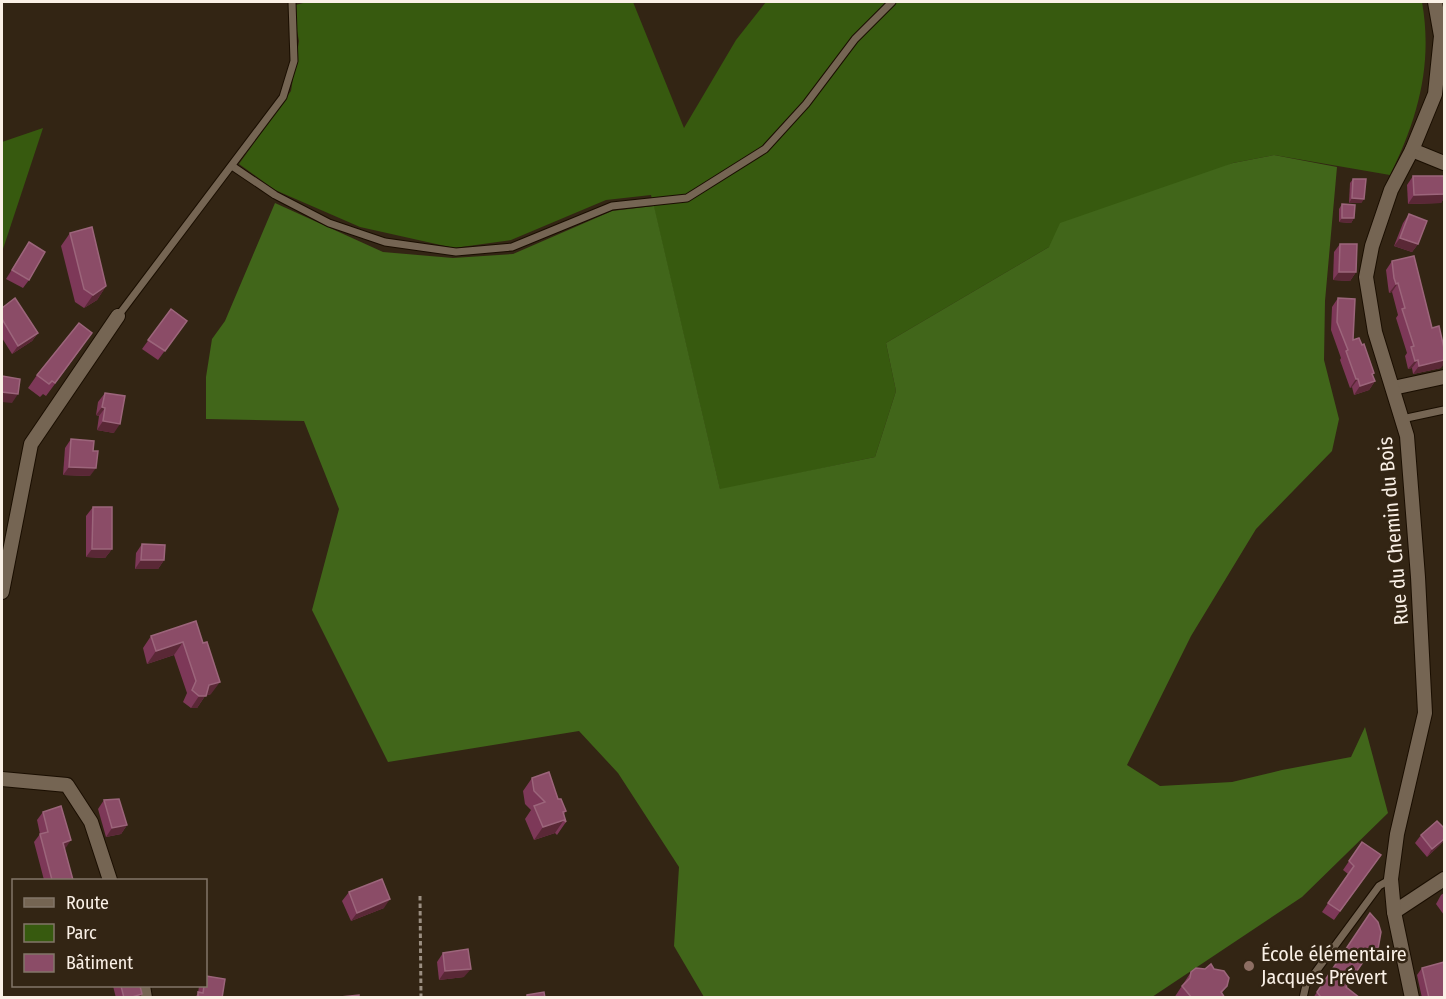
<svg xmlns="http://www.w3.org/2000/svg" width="1446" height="999" font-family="'Fira Sans Condensed',sans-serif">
<rect width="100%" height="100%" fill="#332514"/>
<!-- green -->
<g fill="#375a0f">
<path d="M307,2H633L684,128L736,40L766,2H1422C1433,64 1418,119 1390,175L1274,155L1233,163L1049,247L886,343L896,391L875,457L720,490L651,195L606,200L511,240L454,248L360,227L275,190L239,164L291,91L299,41L292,6Z"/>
<polygon points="43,128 2,252 2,142"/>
</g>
<!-- forest -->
<polygon fill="#41661a" points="1274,155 1337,167 1325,301 1324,360 1339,419 1332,451 1256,529 1191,636 1127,765 1160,786 1232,782 1282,770 1351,757 1365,727 1388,813 1302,897 1152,997 704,997 674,946 679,867 618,773 579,731 388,762 312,610 339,509 304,421 206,419 206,377 212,339 225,321 275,203 383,252 453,258 513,254 612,211 654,206 720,489 875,457 896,391 886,343 1049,247 1060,223 1233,163"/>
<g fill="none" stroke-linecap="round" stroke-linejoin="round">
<!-- lane casing -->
<g stroke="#1a0e01" stroke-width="9">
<g id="lane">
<polyline points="232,166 275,195 329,223 385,242 456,252 512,247 612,206 687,198 765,149 806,104 855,39 892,2"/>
<polyline points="118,316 283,97 294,61 292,2"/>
<polyline points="1402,419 1444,410"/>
<polyline points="1303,998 1306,985 1379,886 1391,879"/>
</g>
</g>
<!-- street casing -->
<g stroke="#1a0e01" stroke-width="16">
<g id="street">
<polyline points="1412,150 1444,163"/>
<polyline points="1393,388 1444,377"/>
<polyline points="2,592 31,444 118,316"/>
<polyline points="2,779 67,785 91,822 110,880"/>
<polyline points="1394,912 1444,879"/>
<polyline points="143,986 145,998"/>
<polyline points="1412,998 1394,912 1391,879 1397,834 1425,713 1418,577 1407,436 1375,332 1366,277 1372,246 1391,190 1412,150 1435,94 1441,36 1435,2"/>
</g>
</g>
<!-- path -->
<polyline stroke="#9b8f82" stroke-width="3" stroke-dasharray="4.5 3" stroke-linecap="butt" points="420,896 421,998"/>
<!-- lane -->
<use href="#lane" stroke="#756553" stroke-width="7"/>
<!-- street -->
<use href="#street" stroke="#756553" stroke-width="14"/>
</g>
<!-- wall -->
<g fill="#7d3858">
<polygon points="1413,176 1444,176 1444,198 1441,203 1408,204 1407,185"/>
<polygon points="1353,179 1364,199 1361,203 1349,203 1350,183"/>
<polygon points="1342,204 1354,218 1351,223 1339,222 1339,209"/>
<polygon points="1409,214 1418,244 1412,252 1394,246 1403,223"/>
<polygon points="70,233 106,286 97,300 84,308 75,302 61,246"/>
<polygon points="29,242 29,280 23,288 6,279"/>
<polygon points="1340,244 1356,272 1350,281 1333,280 1334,252"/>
<polygon points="1392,261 1441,368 1413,374 1412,368 1408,369 1405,356 1407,353 1396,318 1398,315 1392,292 1389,293 1388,286 1386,270"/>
<polygon points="1338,298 1353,340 1373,375 1375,381 1369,390 1354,395 1352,387 1350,388 1340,360 1341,358 1331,330 1332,307"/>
<polygon points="2,308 38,333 32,341 12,354 2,338"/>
<polygon points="171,309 187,321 158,360 142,349"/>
<polygon points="83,346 46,396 43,394 40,397 28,388 37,375"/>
<polygon points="105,393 114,433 97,430 99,416 96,415 98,402"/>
<polygon points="71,439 90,476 63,475 65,448"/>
<polygon points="93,507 112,549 105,558 86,557 86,516"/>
<polygon points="142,544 164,560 158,569 135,569 136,553"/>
<polygon points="196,621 211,694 205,696 197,708 191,708 183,702 187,693 174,655 147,664 143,648 151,636"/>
<polygon points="532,778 558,799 566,811 564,814 566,822 557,835 555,833 534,840 525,819 531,810 525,804 523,791"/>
<polygon points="104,800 127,825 121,834 106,837 98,809"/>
<polygon points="43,812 64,849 73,880 44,880 34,842 40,834 37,820"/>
<polygon points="1444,828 1444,841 1427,857 1415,843 1421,835"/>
<polygon points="1362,842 1381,855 1334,920 1322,912 1348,874 1343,870"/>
<polygon points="349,892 384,908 351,921 342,901"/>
<polygon points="1444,893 1444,915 1436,904 1441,895"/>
<polygon points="1370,913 1378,949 1370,960 1366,958 1361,964 1346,987 1360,998 1313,998"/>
<polygon points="443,953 464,977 439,980 437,962"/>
<polygon points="1422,968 1444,998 1422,998 1417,975"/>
<polygon points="1191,972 1227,986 1222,993 1225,998 1174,998"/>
<polygon points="113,986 140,986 142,994 139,998 116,998"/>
<polygon points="199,986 206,986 222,998 195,998 198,993"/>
</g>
<!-- shaded-wall -->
<g fill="#5a2836">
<polygon points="1444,194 1444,198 1441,203 1408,204 1414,195"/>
<polygon points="1352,198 1364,199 1361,203 1349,203"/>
<polygon points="1342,218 1354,218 1351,223 1339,222"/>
<polygon points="1400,238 1418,244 1412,252 1394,246"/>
<polygon points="1339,272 1356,272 1350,281 1333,280"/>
<polygon points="1398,283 1392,292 1389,293 1396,284"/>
<polygon points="106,286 97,300 84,308 93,295"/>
<polygon points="38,333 32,341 12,354 18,346"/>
<polygon points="1418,360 1412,368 1408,369 1415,361"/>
<polygon points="1444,360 1444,364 1441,368 1413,374 1419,366"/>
<polygon points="1356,379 1358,379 1352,387 1350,388"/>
<polygon points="1375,381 1369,390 1354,395 1360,386"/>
<polygon points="2,392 18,394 12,403 2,402"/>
<polygon points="102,407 105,408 99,416 96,415"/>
<polygon points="103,421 120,424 114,433 97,430"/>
<polygon points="69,467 96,468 90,476 63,475"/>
<polygon points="92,549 112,549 105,558 86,557"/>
<polygon points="141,560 164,560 158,569 135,569"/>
<polygon points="183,642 174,655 147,664 156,651"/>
<polygon points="220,682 211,694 205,696 197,708 191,708 199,696 209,685"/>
<polygon points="566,811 557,823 564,820 555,833 534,840 543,827"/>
<polygon points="127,825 121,834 106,837 112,828"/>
<polygon points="1444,839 1444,841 1427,857 1432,849"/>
<polygon points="71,840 65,849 63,843"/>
<polygon points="390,899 384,908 351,921 357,913"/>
<polygon points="471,969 464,977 439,980 445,971"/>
<polygon points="142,994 139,998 129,998"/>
</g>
<!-- building -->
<g fill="#8b4c67" stroke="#9c657b" stroke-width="1.5">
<polygon points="1413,176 1444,176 1444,194 1414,195"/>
<polygon points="1353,179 1366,179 1364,199 1352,198"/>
<polygon points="1342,204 1355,205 1354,218 1342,218"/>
<polygon points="1409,214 1427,221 1418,244 1400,238"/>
<polygon points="92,227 106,286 93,295 84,289 70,233"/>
<polygon points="29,242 45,252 29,280 12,270"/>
<polygon points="1340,244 1357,244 1356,272 1339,272"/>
<polygon points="1414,256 1432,328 1439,326 1444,348 1444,360 1419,366 1418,360 1415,361 1411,347 1414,346 1402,309 1405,308 1398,283 1396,284 1394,278 1392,261"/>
<polygon points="15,298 38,333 18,346 2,319 2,308"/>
<polygon points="1338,298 1355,299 1353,340 1359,338 1362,345 1364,344 1374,373 1372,374 1375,381 1360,386 1358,379 1356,379 1346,351 1348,350 1337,322"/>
<polygon points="171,309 187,321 165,351 148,340"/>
<polygon points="79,323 92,333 55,383 52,381 49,384 37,375"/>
<polygon points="2,376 20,379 18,394 2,392"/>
<polygon points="105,393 125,396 120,424 103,421 105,408 102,407"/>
<polygon points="71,439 94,441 93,451 98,451 96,468 69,467"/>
<polygon points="93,507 112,507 112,549 92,549"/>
<polygon points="142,544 165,545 164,560 141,560"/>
<polygon points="196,621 203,643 207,642 220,682 209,685 206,696 199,696 192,690 196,681 183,642 156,651 151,636"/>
<polygon points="549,772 558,799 561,799 566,811 563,812 566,822 564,820 543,827 534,806 545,802 534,791 532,778"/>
<polygon points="119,799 127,825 112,828 104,800"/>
<polygon points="61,806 71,840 63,843 73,880 52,880 40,834 48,832 43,812"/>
<polygon points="1437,821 1444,828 1444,839 1432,849 1421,835"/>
<polygon points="1362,842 1381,855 1340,911 1328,903 1354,866 1349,861"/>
<polygon points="382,879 390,899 357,913 349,892"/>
<polygon points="1370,913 1378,922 1381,932 1378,949 1374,947 1367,956 1346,987 1360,998 1319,998 1320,996 1317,992"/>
<polygon points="468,949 471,969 445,971 443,953"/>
<polygon points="1444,962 1444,998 1429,998 1422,968"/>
<polygon points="1211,964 1214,969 1224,971 1229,978 1227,986 1221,992 1225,998 1192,998 1182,986 1190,978 1191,972 1196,968 1205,969"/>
<polygon points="206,976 225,979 222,998 198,998 198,992 203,993 204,986 206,986"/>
<polygon points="121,986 140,986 142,994 129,998 124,998"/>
<polygon points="544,992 545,998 527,998 527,995"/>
<polygon points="359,995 359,998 341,998 341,997"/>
</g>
<!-- markers -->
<circle fill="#8d6e63" stroke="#332514" stroke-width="2" cx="1249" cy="966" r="6"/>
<g text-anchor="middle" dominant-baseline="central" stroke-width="5" stroke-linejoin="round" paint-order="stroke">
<!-- street labels -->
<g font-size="20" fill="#faf0e6" stroke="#332514">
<text transform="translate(1393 531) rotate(-95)">Rue du Chemin du Bois</text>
</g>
<!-- poi labels -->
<g font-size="20" fill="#faf0e6" stroke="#332514" text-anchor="start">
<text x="1261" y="954">École élémentaire<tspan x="1261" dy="23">Jacques Prévert</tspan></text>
</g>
</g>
<!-- border -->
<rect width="1446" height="999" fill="none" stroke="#faf0e6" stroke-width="6"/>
<!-- legend -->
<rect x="12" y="879" width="195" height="108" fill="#332514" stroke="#837668" stroke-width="1.5"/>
<rect x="24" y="898" width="30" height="9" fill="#756553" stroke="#837668" stroke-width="1.5"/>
<text x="66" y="909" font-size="18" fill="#faf0e6">Route</text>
<rect x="24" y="924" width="30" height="18" fill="#375a0f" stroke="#837668" stroke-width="1.5"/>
<text x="66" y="939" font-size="18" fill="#faf0e6">Parc</text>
<rect x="24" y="954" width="30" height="18" fill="#8b4c67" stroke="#837668" stroke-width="1.5"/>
<text x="66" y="969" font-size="18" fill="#faf0e6">Bâtiment</text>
</svg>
